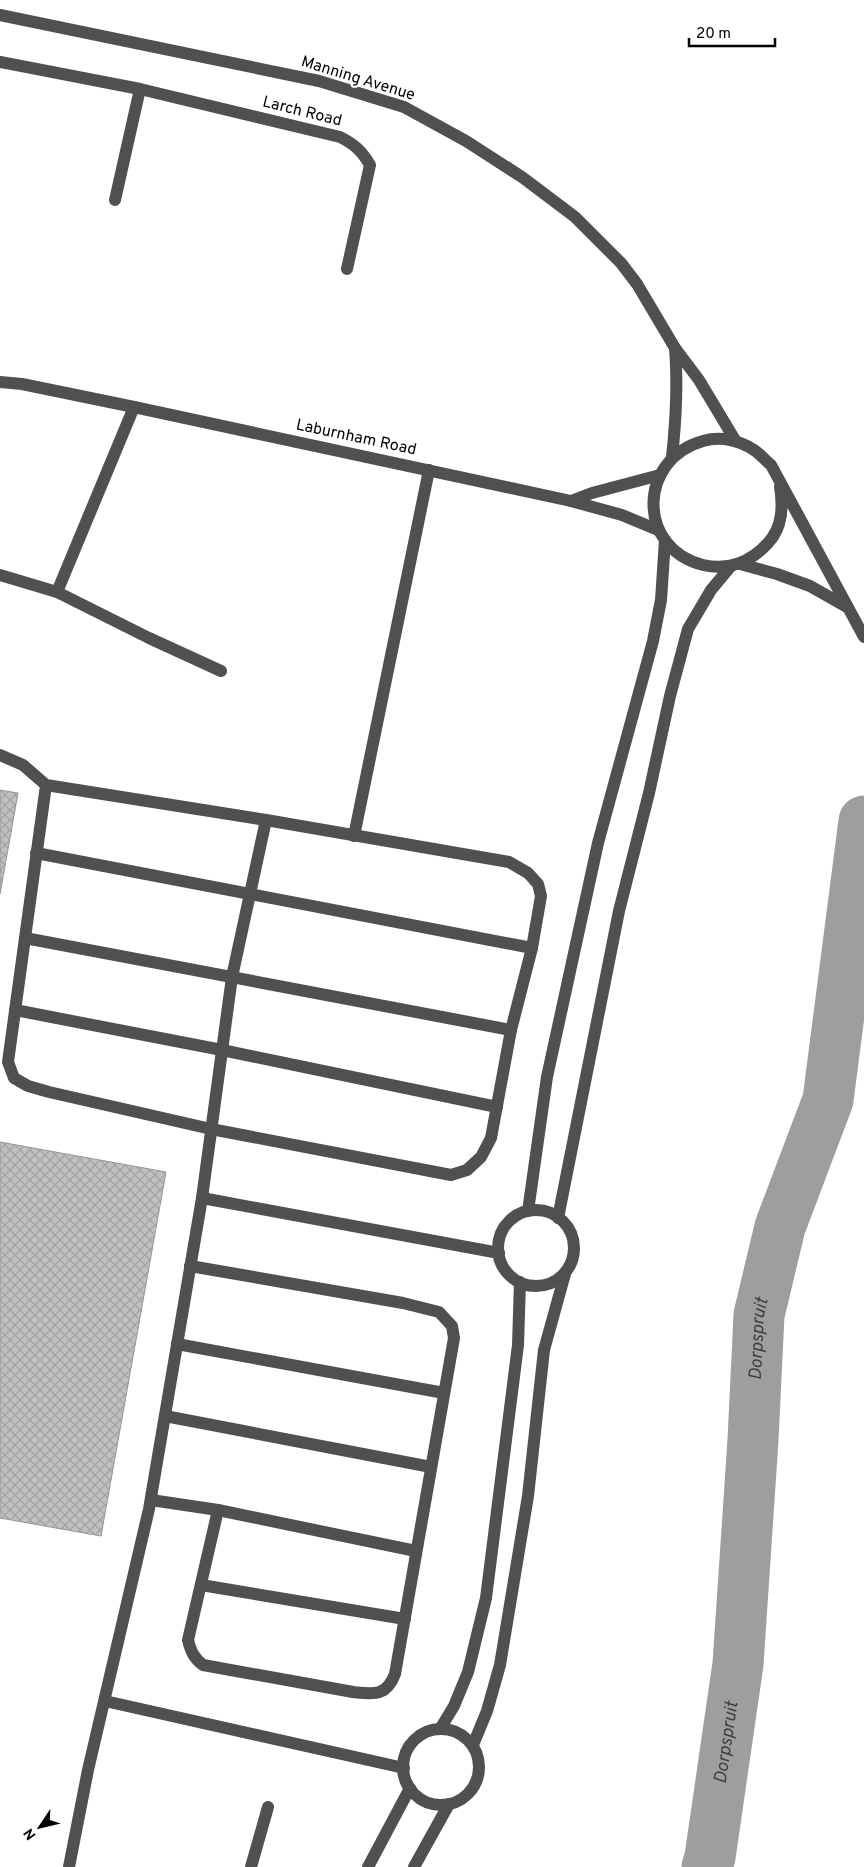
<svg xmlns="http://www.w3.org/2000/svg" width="864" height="1867" font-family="Overpass,sans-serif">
<defs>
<pattern id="building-cross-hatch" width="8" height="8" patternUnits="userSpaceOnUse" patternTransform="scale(1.25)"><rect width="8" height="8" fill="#c0c0c0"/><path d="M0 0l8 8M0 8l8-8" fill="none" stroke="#a3a3a3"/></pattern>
</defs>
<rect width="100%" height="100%" fill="#fff"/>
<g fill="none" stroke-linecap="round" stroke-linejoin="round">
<!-- river -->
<path stroke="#9e9e9e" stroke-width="51" id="s1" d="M707,1867L710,1857L738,1664L753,1440L759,1315L780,1227L828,1100L864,821"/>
</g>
<!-- building -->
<g fill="url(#building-cross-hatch)" stroke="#949494">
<polygon points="0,790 18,793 0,894"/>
<polygon points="0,1142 166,1172 101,1536 0,1518"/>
</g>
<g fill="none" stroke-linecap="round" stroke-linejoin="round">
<!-- minor -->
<g stroke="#505050" stroke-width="12">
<polyline points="0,15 319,81 404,107 466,141 522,177 575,217 621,263 637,284 675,348 699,380 735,440"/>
<path d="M0,62L140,89L340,137C354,144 362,151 370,165L347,269"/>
<polyline points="115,200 140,89"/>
<polyline points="0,382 22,384 134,407 571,501 622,515 658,530"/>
<path d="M672,457C676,420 678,385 675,348"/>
<path d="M780,486C783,506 783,527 768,543C751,562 728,571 703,565C636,548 638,459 703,441C720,436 739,440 754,450C760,454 765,460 771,465L864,637"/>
<polyline points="571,501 592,493 660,475"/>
<polyline points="740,564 777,574 810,586 847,607"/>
<polyline points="0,575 57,592 149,638 221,671"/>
<polyline points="57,592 134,407"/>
<polyline points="0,755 23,765 46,785 8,1062 14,1078 28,1086 49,1092 211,1129 451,1175 467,1170 481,1157 491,1138 511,1030 532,948 541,896 538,884 528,873 509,862 266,820 46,785"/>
<polyline points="354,836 429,470"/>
<polyline points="36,853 532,948"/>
<polyline points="25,938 511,1030"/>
<polyline points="15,1010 222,1050 497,1107"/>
<polyline points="202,1198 499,1253"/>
<circle cx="536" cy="1248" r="38"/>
<polyline points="528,1211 547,1077 598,843 653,641 661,600 665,540"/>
<polyline points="558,1218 619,911 649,793 670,696 688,629 711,590 731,566"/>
<path d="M190,1266L403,1303L439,1312L452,1326L454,1338L395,1674C386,1697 374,1694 353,1692L203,1665C194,1658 191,1652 188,1640L218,1510"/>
<polyline points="177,1344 444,1393"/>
<polyline points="165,1416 431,1467"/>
<polyline points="151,1500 218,1510 416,1551"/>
<polyline points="201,1585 405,1619"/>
<polyline points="105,1701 404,1768"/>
<polyline points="440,1729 454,1706 468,1672 486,1598 518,1345 520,1282"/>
<circle cx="441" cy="1767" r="38"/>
<polyline points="473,1745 487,1711 500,1665 528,1496 544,1350 565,1274"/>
<polyline points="69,1867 88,1770 149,1509 202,1198 232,977 266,820"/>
<polyline points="251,1867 268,1807"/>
<polyline points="368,1867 410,1788"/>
<polyline points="414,1867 449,1804"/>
</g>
</g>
<g text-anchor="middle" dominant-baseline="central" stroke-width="4.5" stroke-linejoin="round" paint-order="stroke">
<!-- street labels -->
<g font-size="16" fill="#000" stroke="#fff">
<text transform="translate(358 79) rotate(17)">Manning Avenue</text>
<text transform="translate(302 112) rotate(14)">Larch Road</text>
<text transform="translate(356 438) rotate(12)">Laburnham Road</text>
</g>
<!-- water labels -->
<g font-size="18" font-style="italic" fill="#3f3f3f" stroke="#fff">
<text stroke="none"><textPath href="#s1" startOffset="531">Dorpspruit</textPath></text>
<text stroke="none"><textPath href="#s1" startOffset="126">Dorpspruit</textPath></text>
</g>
</g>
<!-- north arrow -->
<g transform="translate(40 1827) rotate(235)" stroke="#ffffff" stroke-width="4" paint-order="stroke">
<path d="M0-4L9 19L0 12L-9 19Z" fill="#000000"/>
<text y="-8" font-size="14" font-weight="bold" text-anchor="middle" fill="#000000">N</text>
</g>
<!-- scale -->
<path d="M689 38v8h86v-8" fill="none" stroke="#000000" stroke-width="2.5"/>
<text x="696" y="38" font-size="15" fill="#000000" stroke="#ffffff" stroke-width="4" paint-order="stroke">20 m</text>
</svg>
